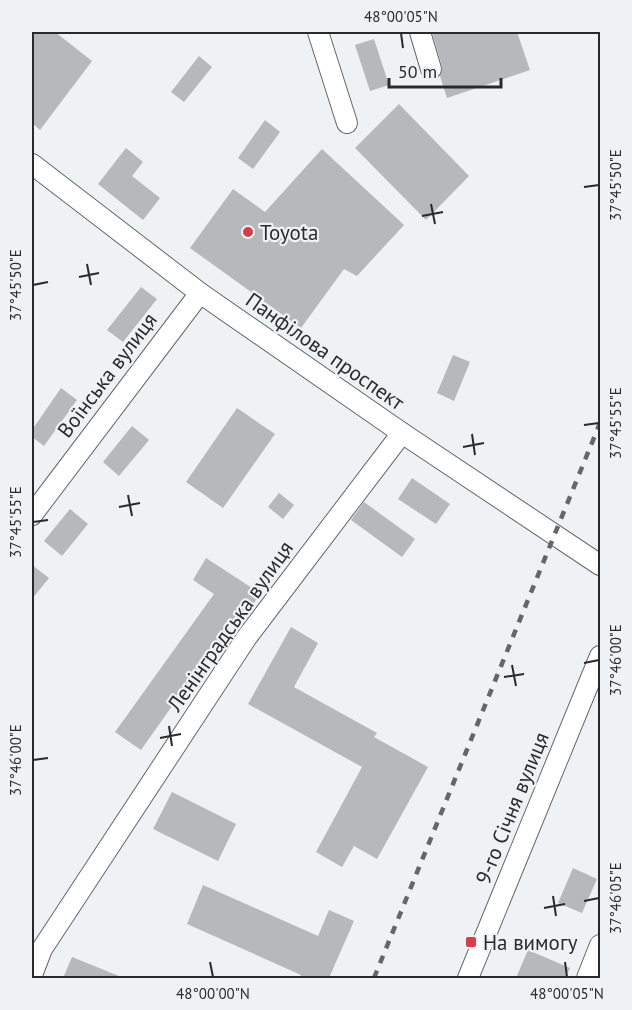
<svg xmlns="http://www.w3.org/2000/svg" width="632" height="1010" font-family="'PT Sans',sans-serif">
<rect width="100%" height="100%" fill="#eef2f5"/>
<!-- building -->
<g fill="#b5b9bb">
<polygon points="35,32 55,32 92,61 40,130 32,123 32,36"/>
<polygon points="432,32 517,32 530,70 447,98 440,76 442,66"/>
<polygon points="374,39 389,85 370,91 355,45"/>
<polygon points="199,56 212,67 184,102 171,92"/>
<polygon points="399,104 469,176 426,220 355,148"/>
<polygon points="265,120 280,132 253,169 238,158"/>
<polygon points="126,148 143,162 132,176 160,198 143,220 98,184"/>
<polygon points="322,149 404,225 357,276 344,269 301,328 190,248 233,189 265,212"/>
<polygon points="141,287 157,299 123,342 107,330"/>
<polygon points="453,355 470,362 454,401 437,393"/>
<polygon points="61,388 77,400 44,446 32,437 32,430"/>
<polygon points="237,408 275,434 223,508 186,482"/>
<polygon points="132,426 149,440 119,476 103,462"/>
<polygon points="412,478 450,504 436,524 398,499"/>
<polygon points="279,493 294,505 283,519 268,507"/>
<polygon points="364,502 415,539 402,557 351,520"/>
<polygon points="70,509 88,524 62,556 44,541"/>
<polygon points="206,558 260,593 247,615 240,610 141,750 115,732 214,594 193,580"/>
<polygon points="32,565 49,578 32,599"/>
<polygon points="291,627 318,643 294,687 377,733 374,737 428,767 377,859 354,846 342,867 316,852 362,767 248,704"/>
<polygon points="172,792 236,824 218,861 153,829"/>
<polygon points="573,868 597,879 582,913 558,903"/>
<polygon points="203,885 318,936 329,910 354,921 329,978 299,978 301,975 187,924"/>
<polygon points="528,950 570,968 565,978 516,978"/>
<polygon points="72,957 124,978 63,978"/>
</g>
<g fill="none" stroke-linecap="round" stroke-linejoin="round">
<!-- minor casing -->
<g stroke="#65686a" stroke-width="22">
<g id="minor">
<polyline points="318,32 347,123"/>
<polyline points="420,32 431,69"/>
<polyline points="32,164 200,293 402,433 600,565"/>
<polyline points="32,515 200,293"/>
<polyline points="32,975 42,949 247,637 402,433"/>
<polyline points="468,978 600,656"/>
<polyline points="587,978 600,945"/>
</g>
</g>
<!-- minor -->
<use href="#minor" stroke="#fff" stroke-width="20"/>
<!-- rail -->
<polyline stroke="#646668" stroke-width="4.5" stroke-dasharray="8 8" stroke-linecap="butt" points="374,978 600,423"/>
</g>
<!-- ticks -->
<path fill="none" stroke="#292a2b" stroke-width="2" d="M401,33L403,48M584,187L599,185M431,204L435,224M422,216L443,212M87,264L91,285M79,277L99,273M33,285L48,282M584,425L599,423M472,434L475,455M463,447L484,443M128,495L132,516M119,507L140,503M33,522L48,520M584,663L599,660M512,665L516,686M504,677L524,674M169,726L172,746M160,738L181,734M33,760L48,758M553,896L556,916M584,901L599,898M544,908L565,904M210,962L213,977M565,962L567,977"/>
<!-- markers -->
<g fill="#d1414b" stroke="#eef2f5" stroke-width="2">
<circle cx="248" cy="232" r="6"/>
<rect x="465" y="936" width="12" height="12" rx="3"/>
</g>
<g text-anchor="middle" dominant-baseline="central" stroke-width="4.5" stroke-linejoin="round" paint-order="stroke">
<!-- poi labels -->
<g font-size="21" fill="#292a2b" stroke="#eef2f5" text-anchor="start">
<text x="260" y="232">Toyota</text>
<text x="483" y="942">На вимогу</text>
</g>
<!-- street labels -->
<g font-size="21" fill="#292a2b" stroke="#eef2f5">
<text transform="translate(325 351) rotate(35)">Панфілова проспект</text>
<text transform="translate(107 375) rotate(-53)">Воїнська вулиця</text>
<text transform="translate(230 626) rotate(-55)">Ленінградська вулиця</text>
<text transform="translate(512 808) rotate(-68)">9-го Січня вулиця</text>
</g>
</g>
<!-- border -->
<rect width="632" height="1010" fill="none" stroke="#eef2f5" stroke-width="66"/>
<!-- scale -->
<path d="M389 78v9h112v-9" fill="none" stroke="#292a2b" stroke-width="3"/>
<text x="398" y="78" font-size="18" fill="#292a2b" stroke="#eef2f5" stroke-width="4.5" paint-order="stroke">50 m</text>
<rect x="33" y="33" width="566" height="944" fill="none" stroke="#292a2b" stroke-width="2"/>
<g font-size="15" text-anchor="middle" fill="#292a2b">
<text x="401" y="22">48°00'05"N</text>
<text transform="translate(616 185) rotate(-90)" y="5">37°45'50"E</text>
<text transform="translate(16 285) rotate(-90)" y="5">37°45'50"E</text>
<text transform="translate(616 423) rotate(-90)" y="5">37°45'55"E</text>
<text transform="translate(16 522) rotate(-90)" y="5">37°45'55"E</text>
<text transform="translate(616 660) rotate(-90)" y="5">37°46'00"E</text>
<text transform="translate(16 760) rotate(-90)" y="5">37°46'00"E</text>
<text transform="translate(616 898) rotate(-90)" y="5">37°46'05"E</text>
<text x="213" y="999">48°00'00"N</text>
<text x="567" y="999">48°00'05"N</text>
</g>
</svg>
